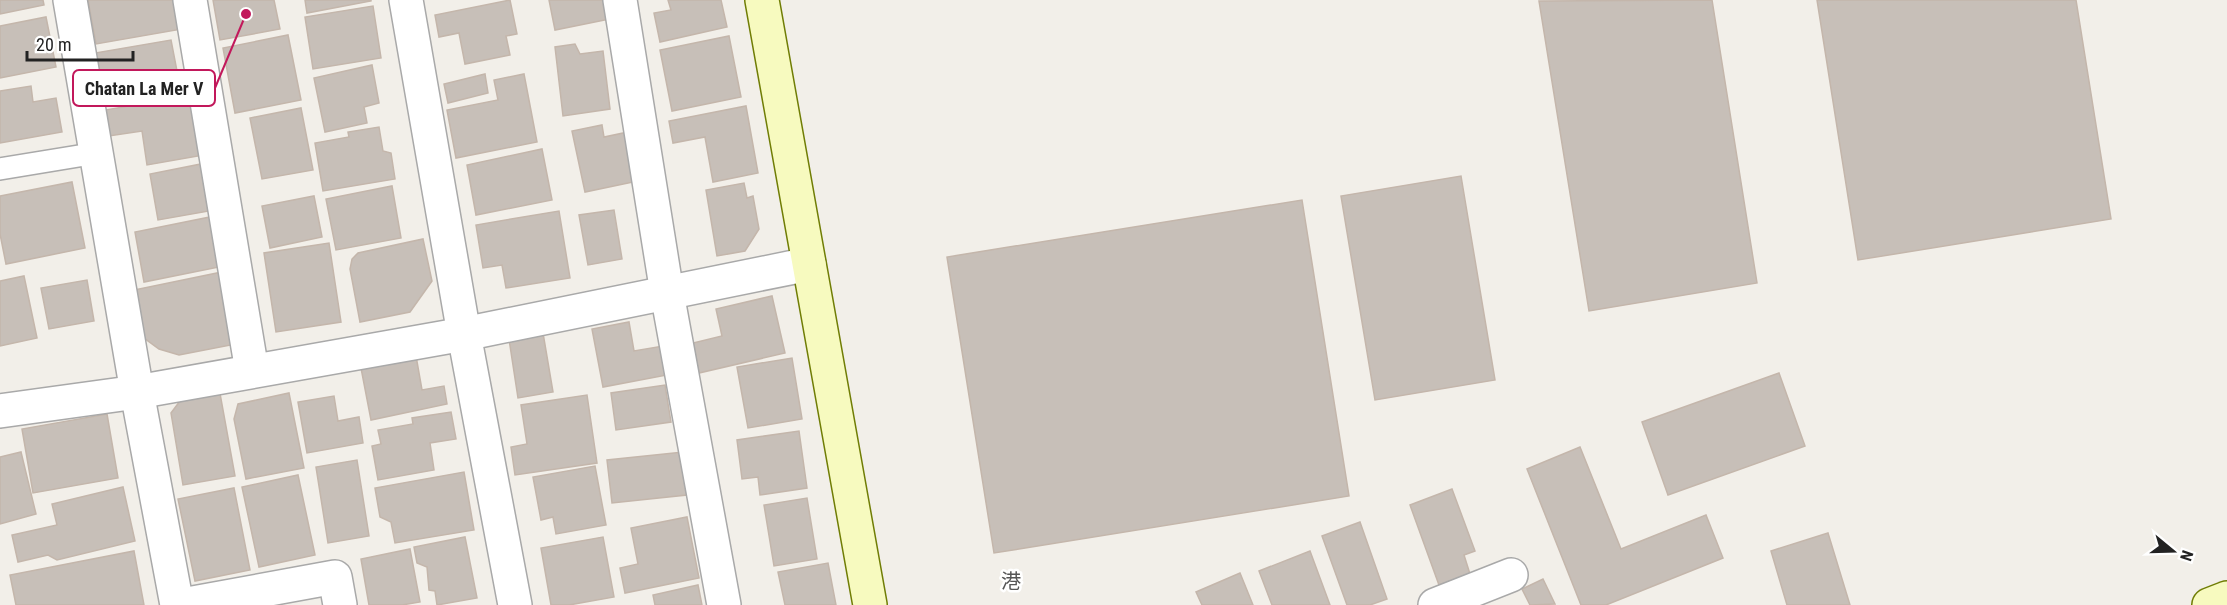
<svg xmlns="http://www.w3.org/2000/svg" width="2227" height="605" viewBox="0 0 2227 605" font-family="'Roboto Condensed','Noto Sans JP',sans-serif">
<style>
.building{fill:#c7bfb8;stroke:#c4b6ab;stroke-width:1.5}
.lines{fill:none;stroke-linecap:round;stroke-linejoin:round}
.lane-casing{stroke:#a9a9a9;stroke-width:24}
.street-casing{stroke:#a9a9a9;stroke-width:36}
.secondary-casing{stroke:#707d05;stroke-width:36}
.lane{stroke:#fff;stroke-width:21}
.street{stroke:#fff;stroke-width:33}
.secondary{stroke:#f7fabf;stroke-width:33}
.labels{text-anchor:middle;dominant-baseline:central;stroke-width:5;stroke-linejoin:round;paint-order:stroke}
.quarter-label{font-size:20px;fill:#555;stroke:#fff}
.leader{fill:none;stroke:#c2185b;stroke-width:2}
.callout-dot{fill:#c2185b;stroke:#fff;stroke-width:2}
.callout{fill:#fff;stroke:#c2185b;stroke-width:2}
.callout-label{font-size:18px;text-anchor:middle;font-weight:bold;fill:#222}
</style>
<rect width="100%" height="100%" fill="#f2efe9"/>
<g class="building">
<path d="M 0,0 L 43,0 L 44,5 L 0,14 Z"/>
<path d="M 88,0 L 177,0 L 182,29 L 96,44 Z"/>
<path d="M 213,0 L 274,0 L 280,29 L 220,40 Z"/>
<path d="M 305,0 L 371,0 L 371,1 L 307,13 Z"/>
<path d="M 510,0 L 517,34 L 506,36 L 510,55 L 465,64 L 459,33 L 439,37 L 435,15 Z"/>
<path d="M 549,0 L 607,0 L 610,19 L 555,30 Z"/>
<path d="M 668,0 L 721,0 L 727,27 L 660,42 L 654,13 L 671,10 Z"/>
<path d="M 1712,0 L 1757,283 L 1589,311 L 1539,1 Z"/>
<path d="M 1817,0 L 2076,0 L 2111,219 L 1858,260 Z"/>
<path d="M 373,6 L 381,58 L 313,69 L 305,17 Z"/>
<path d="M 46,17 L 56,67 L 0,78 L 0,26 Z"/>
<path d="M 288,35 L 301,100 L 235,113 L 223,48 Z"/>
<path d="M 729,36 L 741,97 L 672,111 L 660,50 Z"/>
<path d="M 171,40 L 181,92 L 104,105 L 95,53 Z"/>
<path d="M 575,44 L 580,54 L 603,51 L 610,109 L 563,116 L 555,47 Z"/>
<path d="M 372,65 L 379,103 L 364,107 L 367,123 L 325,132 L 314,78 Z"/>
<path d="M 485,74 L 488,93 L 448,103 L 444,84 Z"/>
<path d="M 524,74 L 537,142 L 456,158 L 447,110 L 498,100 L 494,80 Z"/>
<path d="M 31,86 L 33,102 L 56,98 L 62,132 L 0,143 L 0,91 Z"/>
<path d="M 194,95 L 204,155 L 147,165 L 142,131 L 109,136 L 105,110 Z"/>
<path d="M 746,106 L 758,173 L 713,182 L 705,137 L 673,143 L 669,121 Z"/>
<path d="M 301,108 L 313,170 L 262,179 L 250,118 Z"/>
<path d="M 602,125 L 604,137 L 628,132 L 638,181 L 585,192 L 572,131 Z"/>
<path d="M 379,127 L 383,151 L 391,153 L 395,179 L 323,191 L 315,143 L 349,137 L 348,132 Z"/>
<path d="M 542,149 L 552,200 L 476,215 L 467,165 Z"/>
<path d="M 201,164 L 209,211 L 158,220 L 150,174 Z"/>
<path d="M 1461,176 L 1495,380 L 1375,400 L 1341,196 Z"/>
<path d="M 72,182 L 85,248 L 6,264 L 0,234 L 0,196 Z"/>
<path d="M 744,183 L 747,198 L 753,196 L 759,229 L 745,251 L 717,256 L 706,190 Z"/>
<path d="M 392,186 L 401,238 L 336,250 L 326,199 Z"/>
<path d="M 314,196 L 322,237 L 270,248 L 262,206 Z"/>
<path d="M 1302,200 L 1349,496 L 994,553 L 947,257 Z"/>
<path d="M 614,210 L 622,259 L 588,265 L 579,215 Z"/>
<path d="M 559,211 L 570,278 L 506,288 L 502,265 L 483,268 L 476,225 Z"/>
<path d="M 215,216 L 224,266 L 144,282 L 135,232 Z"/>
<path d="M 423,239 L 432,281 L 410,312 L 360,322 L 350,269 L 352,259 L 358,253 Z"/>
<path d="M 329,243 L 341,322 L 276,332 L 264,253 Z"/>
<path d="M 222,272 L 236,344 L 179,355 L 159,349 L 144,338 L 134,290 Z"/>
<path d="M 24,276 L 37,338 L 0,346 L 0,281 Z"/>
<path d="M 87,280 L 94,321 L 49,329 L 41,288 Z"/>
<path d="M 772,296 L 785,353 L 699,373 L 693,343 L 722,336 L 716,309 Z"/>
<path d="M 629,322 L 634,351 L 663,346 L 667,375 L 603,387 L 592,329 Z"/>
<path d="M 543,333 L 553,392 L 518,398 L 509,339 Z"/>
<path d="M 416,356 L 422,390 L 444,386 L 447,404 L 371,420 L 361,368 Z"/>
<path d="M 792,358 L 802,419 L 748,428 L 737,367 Z"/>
<path d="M 1779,373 L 1805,446 L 1668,495 L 1642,422 Z"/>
<path d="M 665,385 L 671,422 L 616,430 L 611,393 Z"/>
<path d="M 219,388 L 235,476 L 183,485 L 171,413 L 186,393 Z"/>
<path d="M 289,393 L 304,468 L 246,479 L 234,419 L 238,404 Z"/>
<path d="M 587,395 L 597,463 L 515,475 L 511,447 L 527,444 L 521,405 Z"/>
<path d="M 334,396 L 338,421 L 359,417 L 363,443 L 307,453 L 298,402 Z"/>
<path d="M 451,412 L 456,439 L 430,443 L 434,470 L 378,480 L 372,446 L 381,444 L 378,430 L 413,424 L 412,418 Z"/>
<path d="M 107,414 L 118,478 L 33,493 L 22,429 Z"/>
<path d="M 799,431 L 807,488 L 760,495 L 758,477 L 742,479 L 737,440 Z"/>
<path d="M 1580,447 L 1621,549 L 1706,515 L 1723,558 L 1606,605 L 1581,605 L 1527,469 Z"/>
<path d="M 21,452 L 36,514 L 0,524 L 0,457 Z"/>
<path d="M 683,452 L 687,495 L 612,503 L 607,460 Z"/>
<path d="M 357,460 L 369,536 L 328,543 L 316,467 Z"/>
<path d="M 595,466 L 606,525 L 556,534 L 553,517 L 541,520 L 533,477 Z"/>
<path d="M 464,472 L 474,530 L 395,543 L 391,522 L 380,517 L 375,488 Z"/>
<path d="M 298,475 L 315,555 L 259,567 L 242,487 Z"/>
<path d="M 123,487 L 135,541 L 57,560 L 48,555 L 18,562 L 12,535 L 57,525 L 52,504 Z"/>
<path d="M 234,488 L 250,570 L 195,581 L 178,499 Z"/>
<path d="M 1452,489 L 1475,551 L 1464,555 L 1470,574 L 1439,585 L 1410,505 Z"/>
<path d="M 807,498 L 817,559 L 774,566 L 764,505 Z"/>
<path d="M 687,517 L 699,578 L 625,593 L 620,568 L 638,564 L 631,528 Z"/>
<path d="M 1360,522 L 1387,599 L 1370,605 L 1347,605 L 1322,536 Z"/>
<path d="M 1828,533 L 1850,605 L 1787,605 L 1771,551 Z"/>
<path d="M 465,537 L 477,598 L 437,605 L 435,591 L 429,590 L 427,567 L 417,563 L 414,547 Z"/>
<path d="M 603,537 L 614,597 L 569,605 L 551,605 L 541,548 Z"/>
<path d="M 410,549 L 420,602 L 402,605 L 369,605 L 361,559 Z"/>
<path d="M 134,551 L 144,605 L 16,605 L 10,575 Z"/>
<path d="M 1310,551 L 1330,605 L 1272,605 L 1259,571 Z"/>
<path d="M 828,563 L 836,605 L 785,605 L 778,572 Z"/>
<path d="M 1240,573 L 1253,605 L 1202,605 L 1196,592 Z"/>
<path d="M 1543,579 L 1555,604 L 1530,605 L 1522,589 Z"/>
<path d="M 698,585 L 702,605 L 655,605 L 653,595 Z"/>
</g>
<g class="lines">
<defs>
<path id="lane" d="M 0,169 L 97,153"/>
<g id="street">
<path d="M 70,0 L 137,392 L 177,605"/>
<path d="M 190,0 L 252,371"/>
<path d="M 406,0 L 464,334 L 515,605"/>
<path d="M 620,0 L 667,293 L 724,605"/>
<path d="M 0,411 L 137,392 L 464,334 L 809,264"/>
<path d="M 182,605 L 335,577 L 340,605"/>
<path d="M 1435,605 L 1511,575"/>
</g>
<g id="secondary">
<path d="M 762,0 L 870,605"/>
<path d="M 2209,605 L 2227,598"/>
</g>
</defs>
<use href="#lane" class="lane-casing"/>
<use href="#street" class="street-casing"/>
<use href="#secondary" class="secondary-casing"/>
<use href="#lane" class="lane"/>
<use href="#street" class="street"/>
<use href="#secondary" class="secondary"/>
</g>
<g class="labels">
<g class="quarter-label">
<text x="1011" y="581">港</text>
</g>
</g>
<path class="leader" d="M246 14L215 88"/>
<circle class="callout-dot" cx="246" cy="14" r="6"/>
<rect class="callout" x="73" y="70" width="142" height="36" rx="6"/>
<g class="callout-label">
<text x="144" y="95">Chatan La Mer V</text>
</g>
<g transform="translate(2173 551) rotate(109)" stroke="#ffffff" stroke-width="4.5" paint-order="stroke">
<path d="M0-4.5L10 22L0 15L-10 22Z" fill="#222222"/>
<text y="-9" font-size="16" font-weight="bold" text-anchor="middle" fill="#222222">N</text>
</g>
<path d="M27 51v9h106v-9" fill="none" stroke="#222222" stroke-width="3"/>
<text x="36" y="51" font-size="18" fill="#222222" stroke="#ffffff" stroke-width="4.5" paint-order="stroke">20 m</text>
</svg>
